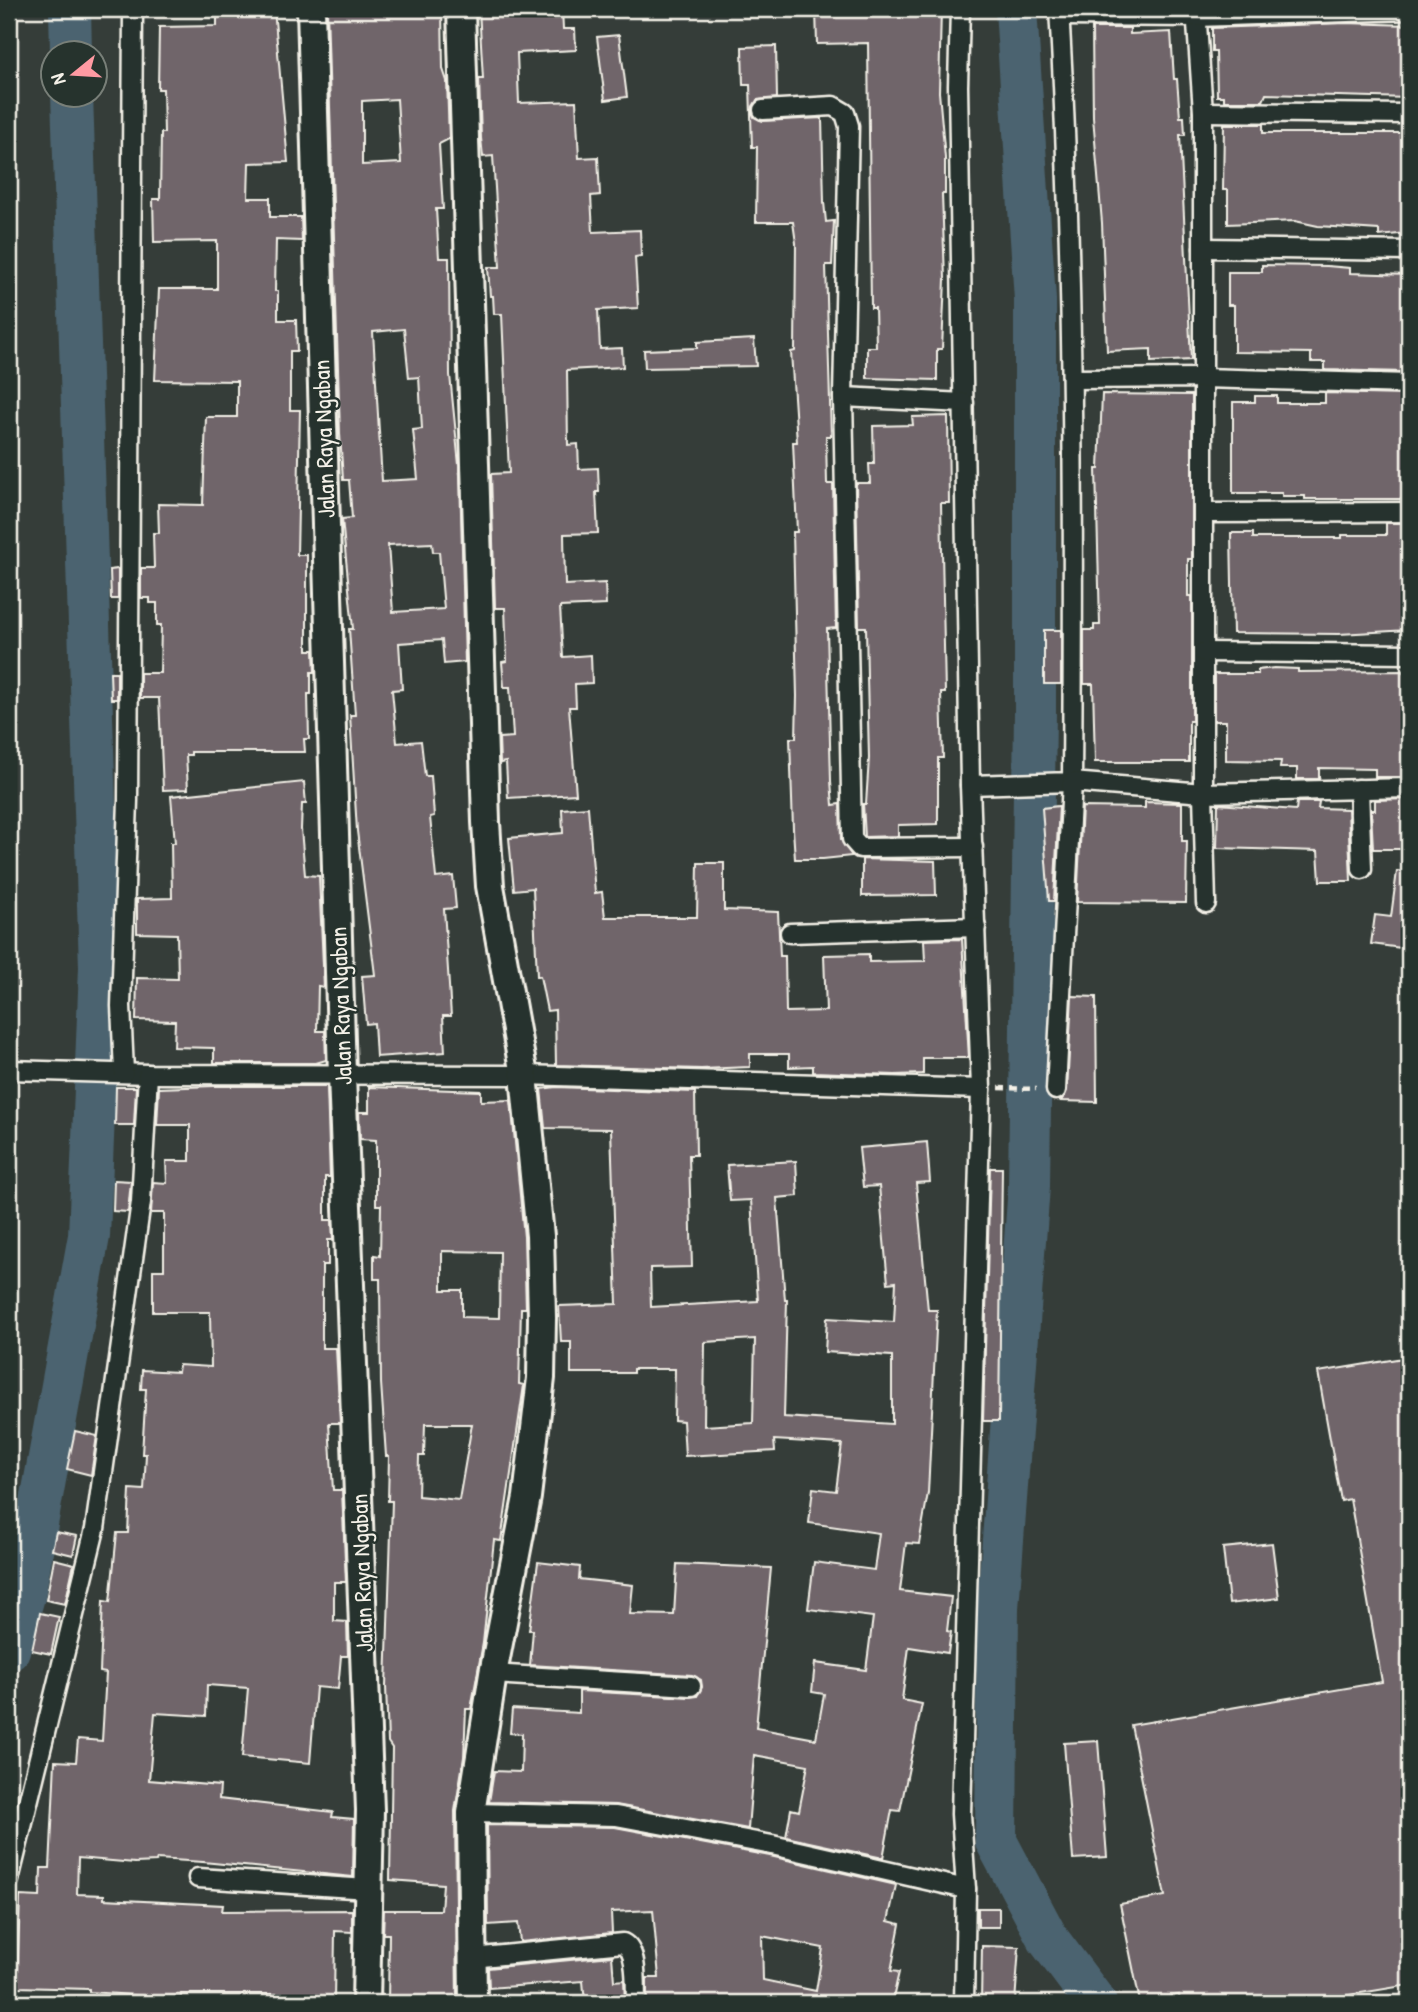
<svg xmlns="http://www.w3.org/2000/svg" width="1418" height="2012" viewBox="0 0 1418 2012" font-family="'Patrick Hand',sans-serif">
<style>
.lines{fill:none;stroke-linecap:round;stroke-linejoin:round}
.river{stroke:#4b636f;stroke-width:42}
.building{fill:#70656b;stroke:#f4f1e8;stroke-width:2;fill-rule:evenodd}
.street-casing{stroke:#f4f1e8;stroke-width:23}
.secondary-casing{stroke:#f4f1e8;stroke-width:32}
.path{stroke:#f4f1e8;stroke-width:4.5;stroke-dasharray:7 5;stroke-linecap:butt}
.street{stroke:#26332d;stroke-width:18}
.secondary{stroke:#26332d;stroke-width:26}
.labels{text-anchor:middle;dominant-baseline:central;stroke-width:5;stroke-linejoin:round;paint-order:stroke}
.street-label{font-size:24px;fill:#f4f1e8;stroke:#26332d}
</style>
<rect width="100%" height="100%" fill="#353d39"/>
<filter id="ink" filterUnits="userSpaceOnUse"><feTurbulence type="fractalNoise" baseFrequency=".0143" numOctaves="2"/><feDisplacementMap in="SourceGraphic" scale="14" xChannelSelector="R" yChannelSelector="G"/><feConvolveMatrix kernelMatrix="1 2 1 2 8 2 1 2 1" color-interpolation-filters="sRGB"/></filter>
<g filter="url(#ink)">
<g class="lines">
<g class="river">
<path d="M 70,9 L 71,52"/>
<path d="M 1016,9 L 1035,300 L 1035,712 L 1029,1186 L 998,1608 L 996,1841 L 1048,1939 L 1096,2003"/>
<path d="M 9,1650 L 24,1596 L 89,1236 L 100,967 L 72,94"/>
</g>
</g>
<g class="building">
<path d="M 217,9 L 274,9 L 288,162 L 249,163 L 248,198 L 270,198 L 270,217 L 301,217 L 302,241 L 276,240 L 275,291 L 278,291 L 278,320 L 296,320 L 297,351 L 290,351 L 290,410 L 300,410 L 297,555 L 307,555 L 307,650 L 314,650 L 315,672 L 311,672 L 311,694 L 308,694 L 309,739 L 304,739 L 305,752 L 191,752 L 191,755 L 186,755 L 188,789 L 163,790 L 159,698 L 140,698 L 140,673 L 160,673 L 161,625 L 157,625 L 157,603 L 150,603 L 150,598 L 141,598 L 141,568 L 154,568 L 153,533 L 159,533 L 158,504 L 203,505 L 206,417 L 237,417 L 237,381 L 155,380 L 159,289 L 217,289 L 217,241 L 154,242 L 153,199 L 160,199 L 161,133 L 164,133 L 163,89 L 158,89 L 159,27 L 217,26 Z"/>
<path d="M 327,9 L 442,9 L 443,69 L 447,81 L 449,139 L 439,144 L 443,209 L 436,209 L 439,258 L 449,258 L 450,375 L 460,475 L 465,662 L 444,664 L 442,640 L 399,643 L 402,689 L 392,690 L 397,743 L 421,741 L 425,776 L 431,776 L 434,816 L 430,817 L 436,878 L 453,876 L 456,908 L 444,909 L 451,1016 L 443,1016 L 445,1052 L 376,1057 L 374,1023 L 366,1024 L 362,976 L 375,975 L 357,831 L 350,715 L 355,715 L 349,629 L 353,629 L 342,519 L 352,518 L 349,480 L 343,480 L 340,434 ZM 397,99 L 401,163 L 362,165 L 362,101 ZM 404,329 L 409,378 L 419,377 L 422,429 L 413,430 L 418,479 L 382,481 L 373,332 ZM 432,543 L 433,552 L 439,552 L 444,609 L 393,612 L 388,545 Z"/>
<path d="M 479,9 L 562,9 L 563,29 L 575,29 L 576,50 L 517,53 L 519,103 L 576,101 L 579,158 L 598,157 L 600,195 L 591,196 L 593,232 L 640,230 L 641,256 L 635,257 L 638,308 L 598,310 L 600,349 L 622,348 L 623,367 L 567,370 L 568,445 L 578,444 L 579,469 L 598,468 L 599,492 L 596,492 L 598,533 L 564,534 L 565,585 L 605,583 L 606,605 L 560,607 L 563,657 L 591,655 L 592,683 L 575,684 L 576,707 L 569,707 L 576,794 L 508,798 L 506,762 L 500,763 L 499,738 L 513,737 L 510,687 L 504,687 L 502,662 L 507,661 L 505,608 L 495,608 L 491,474 L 509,473 L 502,314 L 494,314 L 493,296 L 490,296 L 488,267 L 500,267 L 493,156 L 483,157 L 481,138 L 479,79 L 483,79 Z"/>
<path d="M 816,9 L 941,9 L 939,92 L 945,158 L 945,194 L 942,194 L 945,279 L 942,349 L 937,349 L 937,380 L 867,378 L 867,347 L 876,347 L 875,308 L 871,308 L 868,43 L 817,44 Z"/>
<path d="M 1346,23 L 1409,25 L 1409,98 L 1266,94 L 1263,101 L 1224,101 L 1224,96 L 1217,96 L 1216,51 L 1212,51 L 1212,28 Z"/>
<path d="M 1092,28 L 1130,28 L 1130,34 L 1171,32 L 1174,79 L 1177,79 L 1180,117 L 1184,117 L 1185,135 L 1180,135 L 1191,360 L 1151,362 L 1151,349 L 1107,351 L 1102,223 L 1093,117 Z"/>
<path d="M 619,35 L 627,97 L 605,100 L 597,37 Z"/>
<path d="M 776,46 L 777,98 L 757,100 L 752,111 L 754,117 L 763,121 L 822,118 L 824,202 L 826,222 L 834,221 L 832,265 L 826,265 L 831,436 L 826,436 L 827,484 L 833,484 L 836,628 L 827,629 L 831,781 L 833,805 L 840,804 L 841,840 L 852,856 L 823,859 L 795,859 L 793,829 L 790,738 L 796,738 L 797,696 L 793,532 L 797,532 L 793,442 L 797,442 L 791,352 L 795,351 L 796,243 L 793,222 L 756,222 L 757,147 L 752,147 L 750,85 L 743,85 L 742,47 Z"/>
<path d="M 1224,124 L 1263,124 L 1263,133 L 1409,133 L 1409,233 L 1379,236 L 1379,230 L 1318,226 L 1295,221 L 1228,224 L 1228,190 L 1223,190 Z"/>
<path d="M 1262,265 L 1327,266 L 1350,268 L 1350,273 L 1409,275 L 1409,361 L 1405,361 L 1405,372 L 1325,370 L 1325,362 L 1311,362 L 1311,353 L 1234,352 L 1234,305 L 1228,305 L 1228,272 L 1262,272 Z"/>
<path d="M 754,339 L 756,366 L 645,368 L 644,350 L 697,348 L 697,342 Z"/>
<path d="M 1325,393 L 1404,395 L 1404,407 L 1409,407 L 1409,499 L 1305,499 L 1305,496 L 1282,496 L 1282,493 L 1233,493 L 1233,402 L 1255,402 L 1255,396 L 1277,396 L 1277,403 L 1325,403 Z"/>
<path d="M 1102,394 L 1192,395 L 1192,559 L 1188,559 L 1188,596 L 1192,596 L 1192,721 L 1189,721 L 1189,762 L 1095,762 L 1093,684 L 1084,684 L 1084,630 L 1094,630 L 1094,625 L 1100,625 L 1096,469 L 1099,469 Z"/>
<path d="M 948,416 L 949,503 L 941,503 L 945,693 L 941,693 L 943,758 L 938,758 L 938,824 L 898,825 L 898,836 L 865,837 L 863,804 L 866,804 L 869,758 L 867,677 L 866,627 L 859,627 L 856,483 L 870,483 L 869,464 L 874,464 L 873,426 L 913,425 L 912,417 Z"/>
<path d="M 1386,523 L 1405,523 L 1405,535 L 1409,535 L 1409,630 L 1339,634 L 1233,633 L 1231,533 L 1253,533 L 1253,538 L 1342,538 L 1342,535 L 1386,535 Z"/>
<path d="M 118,569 L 118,599 L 111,599 L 110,570 Z"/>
<rect x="1044" y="630" width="17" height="54"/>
<path d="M 1274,668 L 1298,669 L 1298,672 L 1403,671 L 1403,673 L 1409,674 L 1409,777 L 1375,777 L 1375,769 L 1319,768 L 1319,779 L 1297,779 L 1297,768 L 1280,768 L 1281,761 L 1226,760 L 1226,721 L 1214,721 L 1214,674 L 1258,674 L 1258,670 Z"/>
<path d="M 110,672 L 117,672 L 117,699 L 111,699 Z"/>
<path d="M 304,782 L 306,804 L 302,804 L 301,829 L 305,875 L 319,876 L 324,987 L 318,986 L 317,1031 L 325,1031 L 326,1060 L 316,1063 L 214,1063 L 214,1048 L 174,1047 L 175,1021 L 136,1020 L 137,978 L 178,979 L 177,934 L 137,933 L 137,899 L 172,898 L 171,843 L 175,843 L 171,796 Z"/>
<path d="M 1409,799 L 1409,849 L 1373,849 L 1371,810 L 1375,810 L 1375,800 Z"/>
<path d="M 1145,802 L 1182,803 L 1182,841 L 1187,841 L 1186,903 L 1077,902 L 1082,807 L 1145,808 Z"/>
<path d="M 1297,802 L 1319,802 L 1318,808 L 1348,809 L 1351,881 L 1320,881 L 1318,851 L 1217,848 L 1218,804 L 1296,810 Z"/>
<path d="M 1059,806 L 1054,901 L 1049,901 L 1042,808 Z"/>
<path d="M 588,807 L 595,893 L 602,892 L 605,917 L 697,917 L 698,863 L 724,863 L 724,910 L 778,912 L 780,956 L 785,956 L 786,1012 L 826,1011 L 824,955 L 869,954 L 869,962 L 925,961 L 924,940 L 962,939 L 969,1058 L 923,1058 L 923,1074 L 895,1075 L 813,1072 L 813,1066 L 789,1067 L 789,1054 L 750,1054 L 750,1067 L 701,1069 L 556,1065 L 555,1010 L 547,1011 L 540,976 L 537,976 L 533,888 L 514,890 L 509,838 L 563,833 L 562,809 Z"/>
<path d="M 862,859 L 935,861 L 936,895 L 862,896 Z"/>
<path d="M 1397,871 L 1409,872 L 1409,949 L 1371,944 L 1375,915 L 1391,917 Z"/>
<path d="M 1072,996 L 1096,997 L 1097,1102 L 1061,1101 L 1067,1091 Z"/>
<path d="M 214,1086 L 327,1086 L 330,1177 L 325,1177 L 325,1220 L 332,1220 L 333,1240 L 328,1240 L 328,1265 L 322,1265 L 322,1348 L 336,1348 L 340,1423 L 329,1423 L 333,1490 L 342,1490 L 346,1582 L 334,1582 L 334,1621 L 347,1622 L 348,1656 L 341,1656 L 338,1689 L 316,1687 L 310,1763 L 242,1757 L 248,1688 L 207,1685 L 206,1716 L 155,1713 L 149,1780 L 220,1786 L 219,1799 L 333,1812 L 332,1817 L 354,1819 L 353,1877 L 203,1862 L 157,1859 L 156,1862 L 135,1863 L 78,1858 L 77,1894 L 104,1895 L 104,1899 L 223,1905 L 222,1911 L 352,1910 L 352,1932 L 335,1931 L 334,2003 L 299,2003 L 298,1994 L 181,1994 L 181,1997 L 162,1997 L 89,1992 L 89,1989 L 17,1987 L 20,1896 L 40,1897 L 41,1868 L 50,1868 L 55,1761 L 76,1762 L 78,1739 L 102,1741 L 106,1673 L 100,1672 L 103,1601 L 110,1602 L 117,1533 L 128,1533 L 130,1489 L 144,1490 L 146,1454 L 142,1454 L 146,1389 L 141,1389 L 142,1370 L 178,1372 L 179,1365 L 211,1367 L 210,1312 L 153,1312 L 153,1270 L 164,1270 L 164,1213 L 151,1213 L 153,1182 L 167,1183 L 166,1161 L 190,1161 L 190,1125 L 157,1125 L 159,1088 Z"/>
<path d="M 116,1087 L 136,1087 L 134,1125 L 115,1125 Z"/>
<path d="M 369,1087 L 481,1091 L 481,1101 L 511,1100 L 524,1237 L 526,1308 L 521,1308 L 519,1384 L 524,1385 L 523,1392 L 501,1541 L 494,1540 L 483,1643 L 471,1709 L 466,1709 L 464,1757 L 455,1811 L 457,2003 L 388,2003 L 389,1934 L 383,1934 L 384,1910 L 441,1910 L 443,1884 L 390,1880 L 392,1748 L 388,1742 L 386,1686 L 392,1501 L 388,1501 L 389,1456 L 386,1456 L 381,1383 L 380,1279 L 374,1279 L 374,1255 L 380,1256 L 381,1205 L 376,1205 L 376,1140 L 360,1139 L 359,1112 L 369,1112 ZM 442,1251 L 500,1252 L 499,1318 L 462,1317 L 462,1290 L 442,1290 ZM 425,1424 L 472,1424 L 459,1500 L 418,1496 L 419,1456 L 424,1456 Z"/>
<path d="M 556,1087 L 695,1092 L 696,1155 L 689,1155 L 692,1267 L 650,1268 L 651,1307 L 758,1301 L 751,1200 L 730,1201 L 727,1165 L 796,1161 L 798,1196 L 777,1198 L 785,1300 L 787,1300 L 784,1417 L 892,1424 L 892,1356 L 825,1352 L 827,1318 L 894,1322 L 896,1282 L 888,1283 L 879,1186 L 863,1187 L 859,1148 L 927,1142 L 930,1182 L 916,1183 L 928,1310 L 937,1310 L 928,1493 L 919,1544 L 906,1543 L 900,1591 L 951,1597 L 947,1631 L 951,1632 L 948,1653 L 909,1647 L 902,1700 L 922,1704 L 900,1811 L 892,1810 L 883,1858 L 786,1837 L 791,1809 L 799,1811 L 808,1765 L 754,1755 L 748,1829 L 616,1805 L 489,1802 L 494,1771 L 521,1772 L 522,1734 L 510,1733 L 512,1709 L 579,1713 L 579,1691 L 690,1697 L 697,1696 L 702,1687 L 701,1680 L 692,1675 L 530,1665 L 533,1630 L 529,1630 L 538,1562 L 580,1567 L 579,1579 L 633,1585 L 630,1614 L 674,1615 L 677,1564 L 771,1568 L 756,1728 L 816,1739 L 824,1694 L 812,1692 L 815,1663 L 866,1670 L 873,1617 L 808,1609 L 814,1562 L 874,1570 L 879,1533 L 809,1523 L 813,1488 L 836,1491 L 842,1444 L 774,1440 L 775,1451 L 685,1456 L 683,1421 L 674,1420 L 675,1369 L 633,1369 L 633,1373 L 571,1373 L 571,1342 L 561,1342 L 559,1306 L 617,1304 L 611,1129 L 545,1128 L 541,1089 ZM 755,1339 L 753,1423 L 704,1426 L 705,1342 Z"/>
<path d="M 990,1168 L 1002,1168 L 999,1421 L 983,1421 Z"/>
<path d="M 114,1180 L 131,1181 L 128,1212 L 113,1211 Z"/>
<path d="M 1409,1357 L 1409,1985 L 1301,2003 L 1180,2003 L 1179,1995 L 1140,2002 L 1120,1904 L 1165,1896 L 1131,1725 L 1382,1682 L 1350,1499 L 1341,1501 L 1318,1372 Z"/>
<path d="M 75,1431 L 97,1436 L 91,1475 L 67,1469 Z"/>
<path d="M 56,1532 L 77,1536 L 73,1555 L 52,1550 Z"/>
<path d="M 1272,1543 L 1279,1598 L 1229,1604 L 1223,1548 Z"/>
<path d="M 54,1559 L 74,1564 L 65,1604 L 46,1600 Z"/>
<path d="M 40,1613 L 59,1617 L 51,1654 L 32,1650 Z"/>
<path d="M 1098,1741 L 1107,1857 L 1073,1859 L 1064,1743 Z"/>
<path d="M 487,1825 L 615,1827 L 770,1856 L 896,1885 L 888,1921 L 900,1924 L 891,1971 L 899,1972 L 892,2003 L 647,2003 L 647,1978 L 659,1978 L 653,1910 L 611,1912 L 612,1933 L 520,1942 L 518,1923 L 488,1925 ZM 762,1936 L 823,1948 L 816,1991 L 763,1980 Z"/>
<rect x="978" y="1908" width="21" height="19"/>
<path d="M 982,1946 L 1019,1947 L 1015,2003 L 981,2003 Z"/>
<path d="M 612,1956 L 614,1981 L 624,1980 L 625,2003 L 585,2003 L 583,1981 L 489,1988 L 488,1968 Z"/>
</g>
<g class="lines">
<defs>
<g id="street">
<path d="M 960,9 L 958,86 L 970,785 L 981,1089 L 961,1814 L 966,1889 L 964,2003"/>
<path d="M 1196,9 L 1203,112 L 1203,793 L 1206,903"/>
<path d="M 1060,16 L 1197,17 L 1409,10"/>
<path d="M 763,110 L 833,106 L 845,113 L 849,126 L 843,397 L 852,839 L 860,848 L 973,847"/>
<path d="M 1203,112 L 1409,114"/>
<path d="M 1203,248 L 1409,251"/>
<path d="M 1073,379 L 1203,378 L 1409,384"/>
<path d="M 843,397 L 964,403"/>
<path d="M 1203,513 L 1409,512"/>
<path d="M 1203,652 L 1409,654"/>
<path d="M 970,785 L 1072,782 C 1074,524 1074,266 1059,9"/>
<path d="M 1359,789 L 1362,869"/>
<path d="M 790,933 L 976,927"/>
<path d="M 9,1070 L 148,1074 L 524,1075 L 981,1089"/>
<path d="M 124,1072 L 121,1006 L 128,800 L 133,9"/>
<path d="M 1056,1090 L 1072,782 L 1203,793 L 1409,788"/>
<path d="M 493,1674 L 691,1686"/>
<path d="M 471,1813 L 616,1816 L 772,1845 L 966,1889"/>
<path d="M 198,1878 L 368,1889"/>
<path d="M 9,1880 L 95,1529 L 141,1202 L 148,1074"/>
<path d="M 472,1958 L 623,1943 C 639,1951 635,1987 636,2003"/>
</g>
<g id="secondary">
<path d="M 311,9 L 342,1075 L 370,1810 L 366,2003"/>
<path d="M 461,9 L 486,822 L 490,886 L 524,1075 L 540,1236 L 542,1318 L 541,1378 L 527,1497 L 493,1674 L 471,1813 L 473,2003"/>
</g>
</defs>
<use href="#street" class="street-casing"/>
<use href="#secondary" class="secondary-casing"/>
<path class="path" d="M 999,1088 L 1036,1089"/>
<use href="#street" class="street"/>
<use href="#secondary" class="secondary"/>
</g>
</g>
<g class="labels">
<g class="street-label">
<text transform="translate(323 439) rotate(-92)">Jalan Raya Ngaban</text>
<text transform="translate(340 1006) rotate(-92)">Jalan Raya Ngaban</text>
<text transform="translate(361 1573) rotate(-92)">Jalan Raya Ngaban</text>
</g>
</g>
<rect width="1418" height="2012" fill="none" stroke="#26332d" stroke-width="35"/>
<rect x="18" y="18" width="1383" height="1977" fill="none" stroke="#f4f1e8" stroke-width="2.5" filter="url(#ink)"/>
<g transform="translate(74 74) rotate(252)"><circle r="33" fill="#26332d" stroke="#787f78" stroke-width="2"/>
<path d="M0-5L12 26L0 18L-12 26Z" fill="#ff9aa2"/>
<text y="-10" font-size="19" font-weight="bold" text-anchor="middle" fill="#f4f1e8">N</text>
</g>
</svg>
